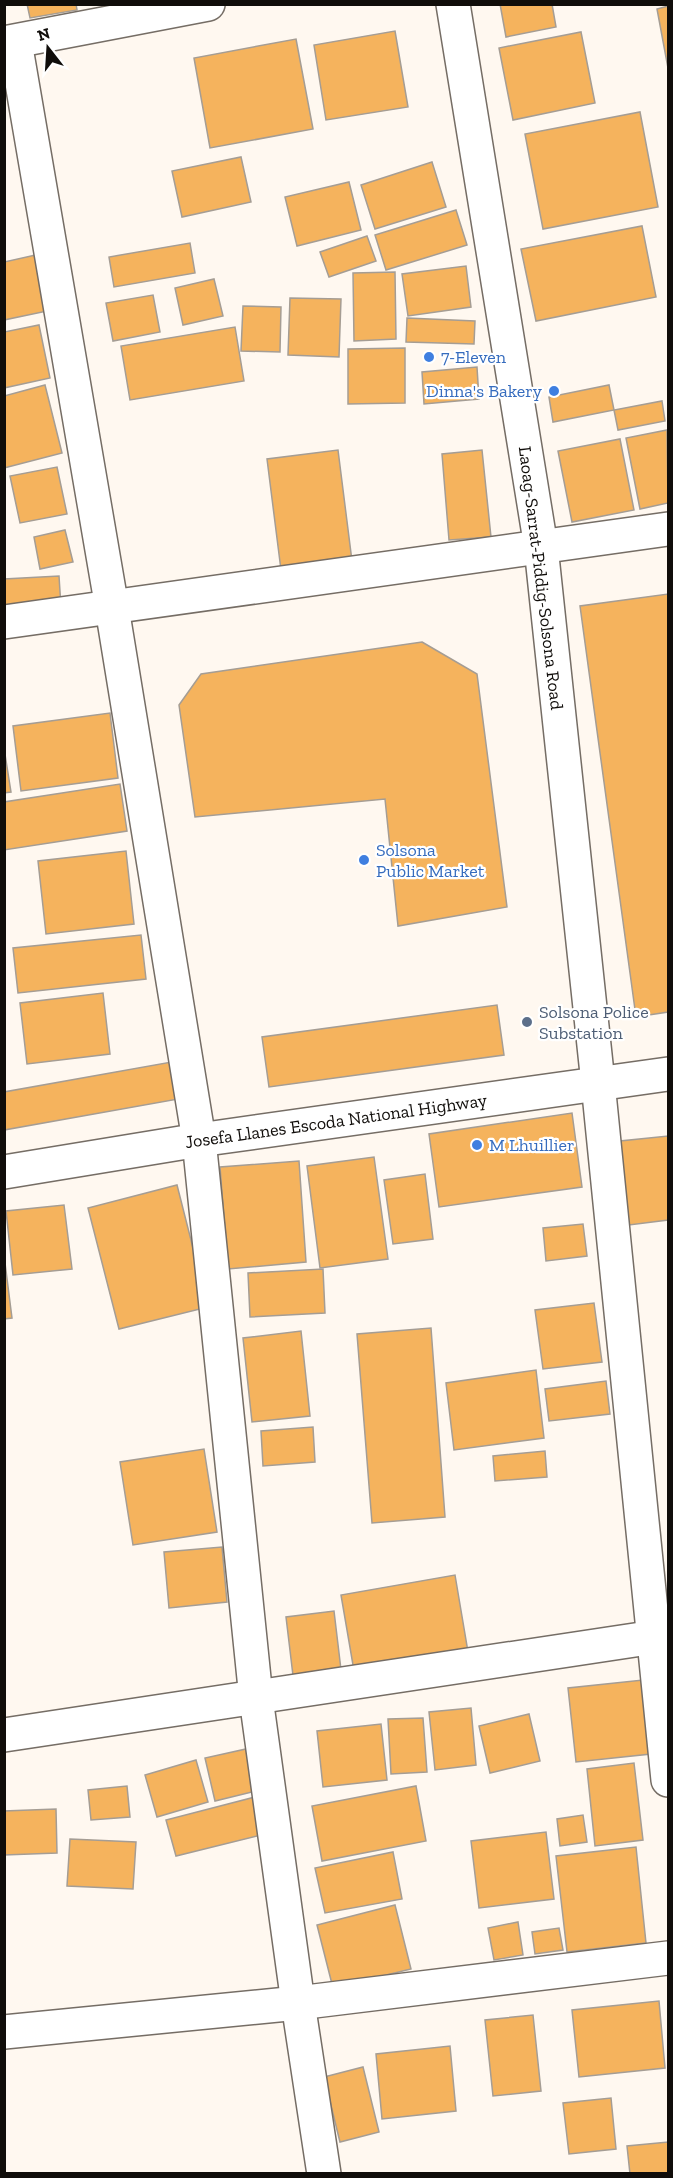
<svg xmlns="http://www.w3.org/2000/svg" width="673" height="2178" viewBox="0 0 673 2178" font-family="'Zilla Slab',serif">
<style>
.building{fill:#f5b35d;stroke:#a59d94;stroke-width:1.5}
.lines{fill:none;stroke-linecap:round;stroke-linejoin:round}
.street-casing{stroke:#756d65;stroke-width:36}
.secondary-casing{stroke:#756d65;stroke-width:36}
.street{stroke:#fff;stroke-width:33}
.secondary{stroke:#fff;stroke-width:33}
.shop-dot{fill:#3f7fe0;stroke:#fff;stroke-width:2}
.service-dot{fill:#5c6f8a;stroke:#fff;stroke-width:2}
.labels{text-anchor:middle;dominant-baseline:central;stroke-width:4.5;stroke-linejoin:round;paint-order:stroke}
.shop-label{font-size:18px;fill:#366cbe;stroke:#fff;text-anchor:start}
.street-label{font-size:18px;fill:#100d0a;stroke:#fff}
.service-label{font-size:18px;fill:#4e5e75;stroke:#fff;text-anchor:start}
</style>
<rect width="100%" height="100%" fill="#fff8f0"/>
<g class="building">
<path d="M 27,4 L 76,4 L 77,10 L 30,18 Z"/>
<path d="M 500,4 L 552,4 L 556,27 L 506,37 Z"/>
<path d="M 668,6 L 668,68 L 657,9 Z"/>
<path d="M 395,31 L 408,107 L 326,120 L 314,45 Z"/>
<path d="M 581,32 L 595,103 L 513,120 L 499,48 Z"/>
<path d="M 296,39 L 313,129 L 210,148 L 194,58 Z"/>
<path d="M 640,112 L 658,207 L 543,229 L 525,134 Z"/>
<path d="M 241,157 L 251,202 L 182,217 L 172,171 Z"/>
<path d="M 432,162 L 446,207 L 375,229 L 361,185 Z"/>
<path d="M 349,182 L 361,230 L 297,246 L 285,197 Z"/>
<path d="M 456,210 L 467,245 L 386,270 L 375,235 Z"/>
<path d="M 642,226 L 656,297 L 536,321 L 521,249 Z"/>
<path d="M 367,236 L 376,261 L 329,277 L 320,252 Z"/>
<path d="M 190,243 L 195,273 L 114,287 L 109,257 Z"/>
<path d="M 40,254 L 52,310 L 4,320 L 4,262 Z"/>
<path d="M 466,266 L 471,307 L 408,316 L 402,274 Z"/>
<path d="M 395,272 L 396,339 L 354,341 L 353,273 Z"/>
<path d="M 214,279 L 223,316 L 183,325 L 175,288 Z"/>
<path d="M 153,295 L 160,332 L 113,341 L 106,303 Z"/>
<path d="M 290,298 L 341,299 L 339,357 L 288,355 Z"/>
<path d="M 243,306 L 281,307 L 280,352 L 241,351 Z"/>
<path d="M 407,318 L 475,321 L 474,344 L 406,342 Z"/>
<path d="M 39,325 L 50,378 L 4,388 L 4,332 Z"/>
<path d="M 235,327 L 244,381 L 130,400 L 121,346 Z"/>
<path d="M 405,348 L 405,403 L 348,404 L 348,349 Z"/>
<path d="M 477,367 L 479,399 L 424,404 L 422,372 Z"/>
<path d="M 45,385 L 62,453 L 4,468 L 4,396 Z"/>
<path d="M 609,385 L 614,410 L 553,422 L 549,397 Z"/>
<path d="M 662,401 L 665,421 L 618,430 L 614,410 Z"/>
<path d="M 667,430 L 668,503 L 640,509 L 626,438 Z"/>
<path d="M 620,439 L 634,510 L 572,522 L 558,451 Z"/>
<path d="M 338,450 L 352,561 L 281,570 L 267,459 Z"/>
<path d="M 482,450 L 491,537 L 449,540 L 442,454 Z"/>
<path d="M 57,467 L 67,514 L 20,523 L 10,476 Z"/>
<path d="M 65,530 L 73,562 L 40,569 L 34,537 Z"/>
<path d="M 59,576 L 61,607 L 4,610 L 4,579 Z"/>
<path d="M 668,594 L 668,1012 L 636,1017 L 580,606 Z"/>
<path d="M 422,642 L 477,674 L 507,907 L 398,926 L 385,799 L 195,817 L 179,705 L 201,674 Z"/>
<path d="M 110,713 L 118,778 L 21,791 L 13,726 Z"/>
<path d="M 4,748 L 11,792 L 4,793 Z"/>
<path d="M 120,784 L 127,831 L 4,850 L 4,802 Z"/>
<path d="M 126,851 L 134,924 L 46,934 L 38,861 Z"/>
<path d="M 141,935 L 146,979 L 18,993 L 13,948 Z"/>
<path d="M 103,993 L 110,1054 L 27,1064 L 20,1003 Z"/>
<path d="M 497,1005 L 504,1055 L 269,1087 L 262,1037 Z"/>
<path d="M 177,1061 L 184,1098 L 4,1130 L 4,1092 Z"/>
<path d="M 572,1113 L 582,1187 L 439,1207 L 429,1134 Z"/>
<path d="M 668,1136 L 668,1220 L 629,1225 L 620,1141 Z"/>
<path d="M 374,1157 L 388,1259 L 320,1268 L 307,1166 Z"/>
<path d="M 299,1161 L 306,1262 L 228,1269 L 220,1167 Z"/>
<path d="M 425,1174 L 433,1239 L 393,1244 L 384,1180 Z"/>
<path d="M 177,1185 L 208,1307 L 119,1329 L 88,1208 Z"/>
<path d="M 64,1205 L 72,1269 L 13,1275 L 6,1211 Z"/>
<path d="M 583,1224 L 587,1256 L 546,1261 L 543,1228 Z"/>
<path d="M 4,1255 L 12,1318 L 4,1319 Z"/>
<path d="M 323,1269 L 325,1313 L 250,1317 L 248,1273 Z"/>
<path d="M 594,1303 L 602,1362 L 543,1369 L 535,1310 Z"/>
<path d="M 431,1328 L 445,1517 L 372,1523 L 357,1334 Z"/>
<path d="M 301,1331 L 310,1416 L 252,1422 L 243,1338 Z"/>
<path d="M 536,1370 L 544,1438 L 454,1450 L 446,1383 Z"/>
<path d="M 606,1381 L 610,1414 L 549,1421 L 545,1389 Z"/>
<path d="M 313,1427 L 315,1462 L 263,1466 L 261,1431 Z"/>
<path d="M 204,1449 L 217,1532 L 133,1545 L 120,1462 Z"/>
<path d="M 545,1451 L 547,1477 L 495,1481 L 493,1456 Z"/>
<path d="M 222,1547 L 227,1602 L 169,1608 L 164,1552 Z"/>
<path d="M 455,1575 L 468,1652 L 354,1671 L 341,1595 Z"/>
<path d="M 334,1611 L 342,1678 L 294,1684 L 286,1617 Z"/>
<path d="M 643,1680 L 651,1754 L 576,1762 L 568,1688 Z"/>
<path d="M 471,1708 L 476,1765 L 435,1770 L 429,1712 Z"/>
<path d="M 529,1714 L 540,1761 L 490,1773 L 479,1726 Z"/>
<path d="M 423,1718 L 427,1772 L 391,1774 L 388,1719 Z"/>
<path d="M 381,1724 L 387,1780 L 323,1787 L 317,1731 Z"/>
<path d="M 246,1749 L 256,1791 L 215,1801 L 205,1758 Z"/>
<path d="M 196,1760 L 208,1802 L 157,1817 L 145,1775 Z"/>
<path d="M 634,1763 L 643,1840 L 595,1846 L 587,1769 Z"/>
<path d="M 127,1786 L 130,1817 L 91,1820 L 88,1790 Z"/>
<path d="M 416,1786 L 426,1841 L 322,1861 L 312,1806 Z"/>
<path d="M 255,1797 L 265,1834 L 176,1856 L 166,1820 Z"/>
<path d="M 56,1809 L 57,1853 L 4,1855 L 4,1811 Z"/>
<path d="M 583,1815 L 587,1842 L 560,1846 L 557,1819 Z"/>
<path d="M 546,1832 L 554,1899 L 479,1908 L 471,1841 Z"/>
<path d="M 70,1839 L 136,1842 L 133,1889 L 67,1886 Z"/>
<path d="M 636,1847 L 646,1943 L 567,1952 L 556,1856 Z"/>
<path d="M 393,1852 L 402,1899 L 325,1913 L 315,1868 Z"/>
<path d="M 395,1905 L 411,1969 L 333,1988 L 317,1925 Z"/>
<path d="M 518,1922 L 523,1955 L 494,1960 L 488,1928 Z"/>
<path d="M 559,1928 L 563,1950 L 535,1954 L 532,1932 Z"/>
<path d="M 659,2001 L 665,2068 L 579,2077 L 572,2010 Z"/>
<path d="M 533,2015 L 541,2091 L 493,2096 L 485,2020 Z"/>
<path d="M 450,2046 L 456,2111 L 382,2119 L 376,2054 Z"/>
<path d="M 363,2067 L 379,2132 L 340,2142 L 324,2077 Z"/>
<path d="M 611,2098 L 616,2149 L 569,2154 L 563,2103 Z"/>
<path d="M 668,2142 L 668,2174 L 630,2174 L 627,2146 Z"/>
</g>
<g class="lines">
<defs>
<g id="street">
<path d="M 15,42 L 112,608 L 199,1140 L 256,1698 L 298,2003 L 324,2174"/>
<path d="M 4,43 L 208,4"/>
<path d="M 4,622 L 668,529"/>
<path d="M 598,1083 L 668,1780"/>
<path d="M 4,1735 L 668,1635"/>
<path d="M 4,2032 L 298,2003 L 668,1958"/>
</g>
<g id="secondary">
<path d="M 453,4 L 541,547 L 598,1083"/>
<path d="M 4,1172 L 199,1140 L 668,1074"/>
</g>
</defs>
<use href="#street" class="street-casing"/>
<use href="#secondary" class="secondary-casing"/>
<use href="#street" class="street"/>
<use href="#secondary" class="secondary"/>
</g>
<g class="shop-dot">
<circle cx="429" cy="357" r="6"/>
<circle cx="554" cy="391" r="6"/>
<circle cx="364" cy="860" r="6"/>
<circle cx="477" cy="1145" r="6"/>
</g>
<circle class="service-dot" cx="527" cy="1022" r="6"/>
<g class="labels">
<g class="shop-label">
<text x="441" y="357">7-Eleven</text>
<text x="542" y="391" text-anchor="end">Dinna's Bakery</text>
<text x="376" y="850">Solsona<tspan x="376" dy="21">Public Market</tspan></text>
<text x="489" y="1145">M Lhuillier</text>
</g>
<g class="street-label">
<text transform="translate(541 578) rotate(83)">Laoag-Sarrat-Piddig-Solsona Road</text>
<text transform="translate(336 1121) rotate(-8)">Josefa Llanes Escoda National Highway</text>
</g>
<g class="service-label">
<text x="539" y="1012">Solsona Police<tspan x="539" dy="21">Substation</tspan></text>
</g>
</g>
<rect width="673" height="2178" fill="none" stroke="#100d0a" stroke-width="12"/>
<g transform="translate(48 48) rotate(343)" stroke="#ffffff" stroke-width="4.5" paint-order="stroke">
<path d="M0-4.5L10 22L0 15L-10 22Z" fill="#100d0a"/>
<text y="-9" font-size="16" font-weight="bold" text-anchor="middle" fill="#100d0a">N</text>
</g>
</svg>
